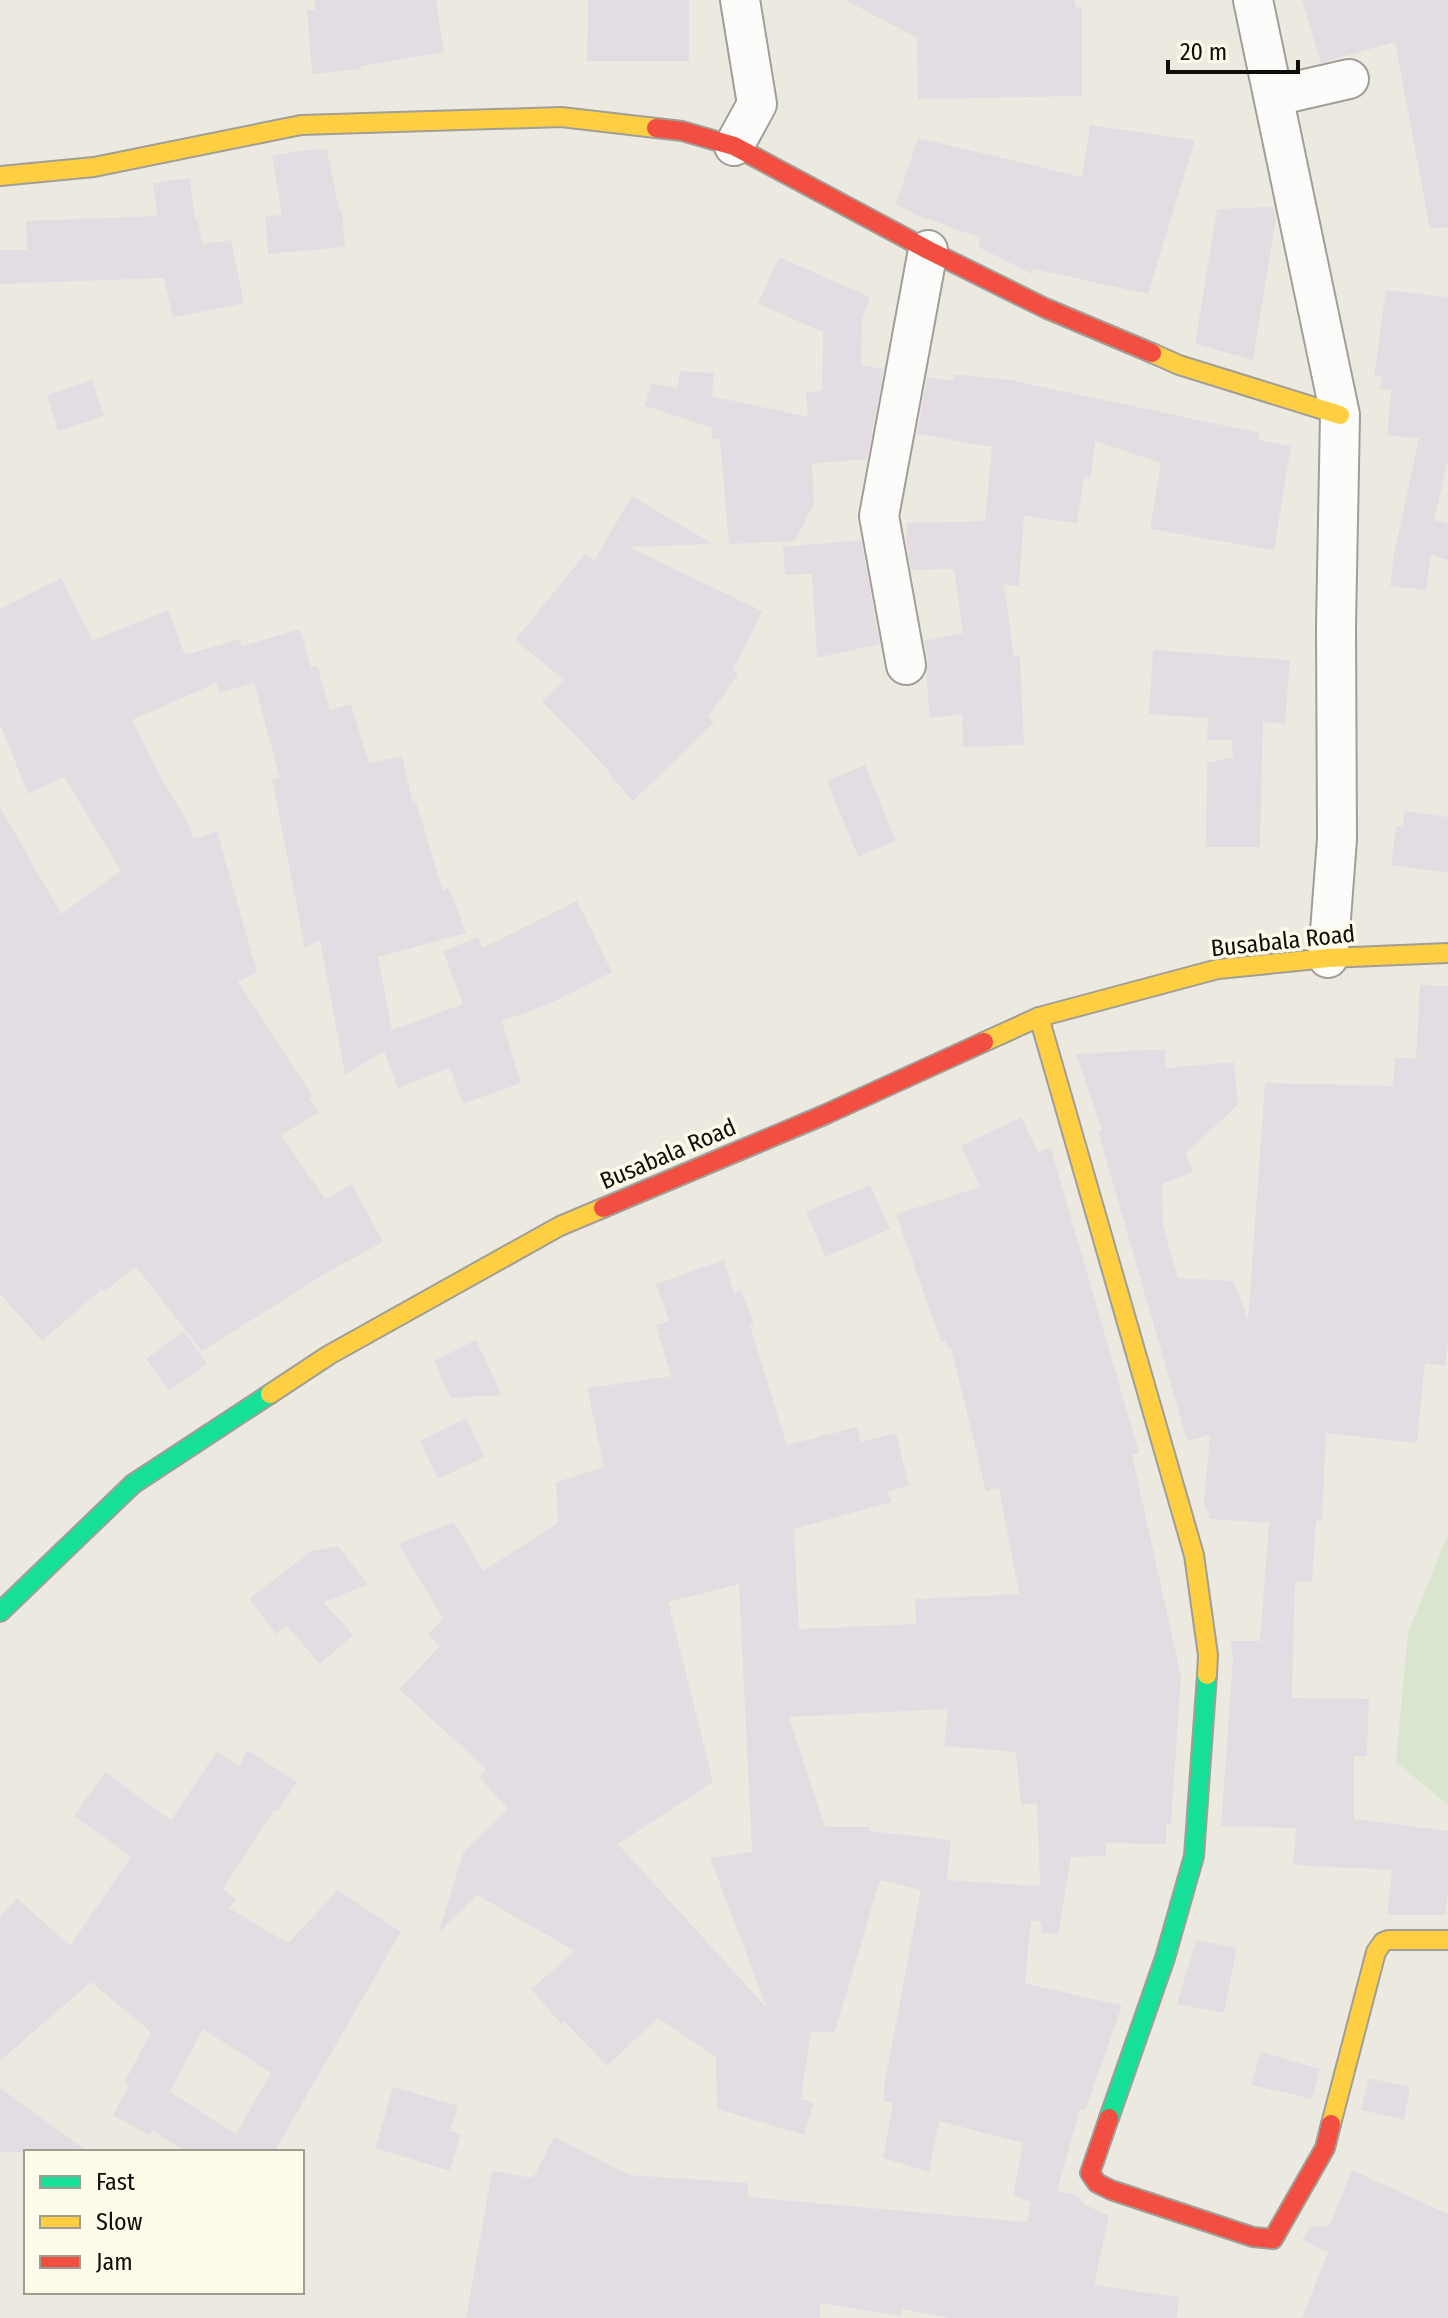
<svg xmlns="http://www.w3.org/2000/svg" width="1448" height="2318" viewBox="0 0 1448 2318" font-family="'Fira Sans Condensed',sans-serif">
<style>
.green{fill:#d9e5ce}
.building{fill:#e3dde3;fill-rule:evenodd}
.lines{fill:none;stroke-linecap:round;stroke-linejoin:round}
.street-casing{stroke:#a09e96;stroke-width:42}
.fast-casing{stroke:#a09e96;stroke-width:22}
.slow-casing{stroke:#a09e96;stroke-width:22}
.jam-casing{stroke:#a09e96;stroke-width:22}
.street{stroke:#fcfcfa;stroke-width:38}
.fast{stroke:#16e098;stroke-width:18}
.slow{stroke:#ffcf43;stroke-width:18}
.jam{stroke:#f24e42;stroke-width:18}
.labels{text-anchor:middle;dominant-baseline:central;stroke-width:7;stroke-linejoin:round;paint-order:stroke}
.street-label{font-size:24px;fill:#0e0d07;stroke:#fffbeb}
</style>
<rect width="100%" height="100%" fill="#eceae0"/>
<path class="green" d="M 1448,1535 L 1448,1805 L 1396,1762 L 1408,1632 Z"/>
<g class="building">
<path d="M 315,0 L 436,0 L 444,52 L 361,66 L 361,69 L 312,74 L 307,10 L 315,10 Z"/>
<path d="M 588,0 L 689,0 L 689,61 L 587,61 Z"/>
<path d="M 845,0 L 1075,0 L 1076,7 L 1082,7 L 1082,96 L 918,99 L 917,38 Z"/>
<path d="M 1302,0 L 1448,0 L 1448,227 L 1430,229 L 1395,42 L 1321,63 Z"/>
<path d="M 1090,125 L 1195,140 L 1148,294 L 1033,269 L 1032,274 L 978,247 L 981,238 L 916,215 L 896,204 L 918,138 L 1082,177 Z"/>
<path d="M 327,149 L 339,210 L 342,210 L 345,247 L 268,254 L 265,216 L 282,215 L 272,156 L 304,150 Z"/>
<path d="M 190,178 L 195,219 L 198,219 L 202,244 L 231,240 L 244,303 L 173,318 L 164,278 L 0,284 L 0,250 L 27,250 L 26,221 L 157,216 L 153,183 Z"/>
<path d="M 1265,207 L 1274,208 L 1276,218 L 1253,360 L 1195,344 L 1217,209 Z"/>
<path d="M 779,257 L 870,297 L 862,320 L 861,365 L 884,369 L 867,459 L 812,464 L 814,503 L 795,541 L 729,544 L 720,440 L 711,438 L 713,428 L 645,406 L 651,383 L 677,388 L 680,371 L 714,373 L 712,396 L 808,417 L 806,392 L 822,391 L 823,332 L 758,304 Z"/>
<path d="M 1386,290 L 1448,297 L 1448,461 L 1434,520 L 1448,524 L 1448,560 L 1431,555 L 1426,590 L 1390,586 L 1393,559 L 1419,438 L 1387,436 L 1391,390 L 1380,389 L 1382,377 L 1374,376 Z"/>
<path d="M 954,374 L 1010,380 L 1260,433 L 1258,440 L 1291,446 L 1274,550 L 1150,529 L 1161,463 L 1095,441 L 1091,477 L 1084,477 L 1077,523 L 1024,516 L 1019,586 L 1004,585 L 1014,656 L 1020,656 L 1024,745 L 963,747 L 962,714 L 930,718 L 926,674 L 928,661 L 924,641 L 963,633 L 954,569 L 911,570 L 905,536 L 907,535 L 907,523 L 985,521 L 992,447 L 917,434 L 927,377 L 953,381 Z"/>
<path d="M 92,380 L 104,416 L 58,431 L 47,395 Z"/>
<path d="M 632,496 L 713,544 L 629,547 L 762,611 L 733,670 L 738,674 L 708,717 L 714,723 L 633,801 L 609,774 L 611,773 L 542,701 L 564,680 L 515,640 L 585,554 L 594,561 Z"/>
<path d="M 861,540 L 880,644 L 817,658 L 812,574 L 785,575 L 783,547 Z"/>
<path d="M 61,578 L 93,640 L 168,610 L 185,655 L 240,639 L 242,646 L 300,629 L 311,667 L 317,665 L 330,710 L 351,704 L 369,763 L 402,756 L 413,803 L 416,802 L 443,891 L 449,888 L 466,933 L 378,957 L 392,1030 L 463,1004 L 443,951 L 478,937 L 482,948 L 577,901 L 612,972 L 547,1005 L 502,1021 L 521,1083 L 463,1104 L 450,1068 L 398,1088 L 384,1051 L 345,1075 L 320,940 L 305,948 L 272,779 L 280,778 L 254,683 L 219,693 L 216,683 L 132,720 L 160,776 L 189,825 L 193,839 L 217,831 L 257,972 L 238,982 L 313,1096 L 309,1098 L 319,1112 L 281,1135 L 325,1199 L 352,1184 L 383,1242 L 328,1272 L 202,1351 L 136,1267 L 104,1292 L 102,1289 L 42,1341 L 0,1294 L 0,807 L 61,914 L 121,871 L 64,777 L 28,794 L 0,724 L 0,609 Z"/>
<path d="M 1153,650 L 1290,660 L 1285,724 L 1263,722 L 1260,847 L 1206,847 L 1207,763 L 1233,757 L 1231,740 L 1207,740 L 1208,718 L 1149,714 Z"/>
<path d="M 865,765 L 896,841 L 858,857 L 827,781 Z"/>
<path d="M 1404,811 L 1448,817 L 1448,873 L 1391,865 L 1396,826 L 1403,827 Z"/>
<path d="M 1420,985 L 1448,986 L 1448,1343 L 1445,1366 L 1425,1363 L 1417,1443 L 1326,1433 L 1322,1521 L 1316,1521 L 1312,1582 L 1295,1581 L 1292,1698 L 1369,1699 L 1367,1756 L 1354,1756 L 1354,1819 L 1448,1831 L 1448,1889 L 1445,1915 L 1391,1915 L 1387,1914 L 1392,1870 L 1293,1865 L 1296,1828 L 1221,1826 L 1233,1657 L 1231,1641 L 1260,1641 L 1269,1523 L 1210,1519 L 1204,1501 L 1210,1435 L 1187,1441 L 1098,1131 L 1102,1130 L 1076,1054 L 1165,1049 L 1165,1068 L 1234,1062 L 1238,1105 L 1186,1153 L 1193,1172 L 1162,1184 L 1163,1226 L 1178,1278 L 1234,1281 L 1248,1320 L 1265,1083 L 1393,1086 L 1395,1057 L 1416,1059 Z"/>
<path d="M 1021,1117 L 1038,1152 L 1051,1148 L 1139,1453 L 1132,1455 L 1181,1676 L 1171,1825 L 1166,1824 L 1166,1844 L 1106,1843 L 1106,1856 L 1071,1857 L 1058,1934 L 1042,1933 L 1041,1922 L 1031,1921 L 1025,1983 L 1122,2006 L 1085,2111 L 1080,2109 L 1057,2191 L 1075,2195 L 1086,2205 L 1109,2216 L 1094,2285 L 1179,2297 L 1177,2318 L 949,2318 L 902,2309 L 901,2316 L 820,2303 L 820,2318 L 466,2318 L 492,2171 L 533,2178 L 554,2137 L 629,2175 L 748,2183 L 748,2197 L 1027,2222 L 1031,2202 L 1013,2196 L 1023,2143 L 939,2121 L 929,2172 L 883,2158 L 893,2103 L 884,2101 L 884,2086 L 921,1890 L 880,1880 L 835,2032 L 811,2032 L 801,2099 L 814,2103 L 804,2135 L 717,2109 L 716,2057 L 658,2018 L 607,2066 L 564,2021 L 561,2024 L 531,1989 L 575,1951 L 477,1895 L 439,1932 L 463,1853 L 508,1809 L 479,1777 L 486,1769 L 399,1689 L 440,1646 L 428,1634 L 443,1619 L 399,1544 L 454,1522 L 483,1571 L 558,1523 L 556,1482 L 604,1467 L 587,1388 L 671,1376 L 656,1325 L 669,1321 L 656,1284 L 724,1260 L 734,1293 L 741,1290 L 754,1324 L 750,1326 L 787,1445 L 857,1427 L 861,1442 L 896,1433 L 909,1486 L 888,1491 L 891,1502 L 794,1529 L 799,1629 L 916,1624 L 915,1599 L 1019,1594 L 999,1488 L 986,1491 L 951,1348 L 948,1349 L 946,1341 L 941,1342 L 896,1214 L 980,1187 L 961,1146 ZM 739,1584 L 752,1852 L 710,1858 L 767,2008 L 618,1844 L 713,1782 L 668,1602 ZM 948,1709 L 944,1746 L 1016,1752 L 1021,1805 L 1037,1803 L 1040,1886 L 947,1880 L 951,1840 L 870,1831 L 870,1827 L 825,1827 L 789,1717 Z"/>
<path d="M 870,1185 L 890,1229 L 825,1257 L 806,1212 Z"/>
<path d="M 184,1331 L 207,1364 L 169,1391 L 146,1359 Z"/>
<path d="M 476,1340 L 502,1395 L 451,1398 L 434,1361 Z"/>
<path d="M 466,1418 L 485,1457 L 438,1479 L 420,1441 Z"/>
<path d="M 338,1546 L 368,1584 L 324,1602 L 353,1635 L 320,1664 L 287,1626 L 276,1634 L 249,1599 L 311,1551 Z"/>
<path d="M 248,1750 L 297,1782 L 277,1812 L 274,1810 L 223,1889 L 236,1900 L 229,1908 L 288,1943 L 338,1890 L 401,1932 L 274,2152 L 186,2152 L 152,2130 L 149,2135 L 113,2115 L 129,2085 L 124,2083 L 151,2032 L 91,1982 L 0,2061 L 0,1917 L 17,1898 L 70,1946 L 131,1857 L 74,1816 L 105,1772 L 171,1820 L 217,1751 L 239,1766 ZM 203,2029 L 271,2073 L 236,2134 L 170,2092 Z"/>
<path d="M 1196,1940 L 1237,1948 L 1224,2013 L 1177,2004 Z"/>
<path d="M 1261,2052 L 1320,2069 L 1312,2099 L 1251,2085 Z"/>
<path d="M 1369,2078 L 1410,2087 L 1404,2120 L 1361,2110 Z"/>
<path d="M 393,2087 L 458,2106 L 450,2131 L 461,2134 L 450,2171 L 375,2148 Z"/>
<path d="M 0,2088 L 89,2152 L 0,2152 Z"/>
<path d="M 1352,2170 L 1448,2214 L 1448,2318 L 1302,2318 L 1328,2252 L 1302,2240 L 1310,2227 L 1329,2226 Z"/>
</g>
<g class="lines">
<defs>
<g id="street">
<path d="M 1253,0 L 1340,415 L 1336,626 L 1337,839 L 1328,958"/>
<path d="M 1275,96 L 1349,79"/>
<path d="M 734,146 L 757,104 L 740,0"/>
<path d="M 906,665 L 879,516 L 928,250"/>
</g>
<g id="fast">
<path d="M 0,1612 L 133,1484 L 270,1394"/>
<path d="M 1109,2118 L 1165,1958 L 1194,1856 L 1207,1675"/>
</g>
<g id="slow">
<path d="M 0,176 L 94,167 L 301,125 L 561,117 L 656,128"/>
<path d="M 1152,353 L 1179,365 L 1340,415"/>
<path d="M 1039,1017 L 1194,1555 L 1208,1655 L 1207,1675"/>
<path d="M 984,1042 L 1039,1017 L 1218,969 L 1328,958 L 1448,953"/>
<path d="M 270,1394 L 329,1355 L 560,1226 L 603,1208"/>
<path d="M 1331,2124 L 1376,1952 L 1383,1942 L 1388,1940 L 1448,1940"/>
</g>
<g id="jam">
<path d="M 656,128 L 682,131 L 734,146 L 928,250 L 1045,308 L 1152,353"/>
<path d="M 603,1208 L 824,1115 L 984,1042"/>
<path d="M 1109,2118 L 1090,2173 L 1097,2183 L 1111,2190 L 1253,2237 L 1273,2239 L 1325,2148 L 1331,2124"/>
</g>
</defs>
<use href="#street" class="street-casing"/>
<use href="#fast" class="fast-casing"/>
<use href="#slow" class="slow-casing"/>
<use href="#jam" class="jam-casing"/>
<use href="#street" class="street"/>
<use href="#fast" class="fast"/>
<use href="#slow" class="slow"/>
<use href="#jam" class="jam"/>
</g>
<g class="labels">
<g class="street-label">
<text transform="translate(1283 941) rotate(-6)">Busabala Road</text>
<text transform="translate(668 1154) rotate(-23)">Busabala Road</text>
</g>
</g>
<rect x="24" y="2150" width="280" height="144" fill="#fffbeb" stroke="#9f9c90" stroke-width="2"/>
<rect x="40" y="2176" width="40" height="12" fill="#16e098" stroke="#9f9c90" stroke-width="2"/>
<text x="96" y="2190" font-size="24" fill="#0e0d07">Fast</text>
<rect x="40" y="2216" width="40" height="12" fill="#ffcf43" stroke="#9f9c90" stroke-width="2"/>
<text x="96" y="2230" font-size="24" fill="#0e0d07">Slow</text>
<rect x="40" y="2256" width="40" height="12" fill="#f24e42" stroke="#9f9c90" stroke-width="2"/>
<text x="96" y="2270" font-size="24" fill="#0e0d07">Jam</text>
<path d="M1168 60v12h130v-12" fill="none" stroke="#0e0d07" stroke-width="4"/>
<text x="1180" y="60" font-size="24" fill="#0e0d07" stroke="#fffbeb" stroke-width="6" paint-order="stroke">20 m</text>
</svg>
